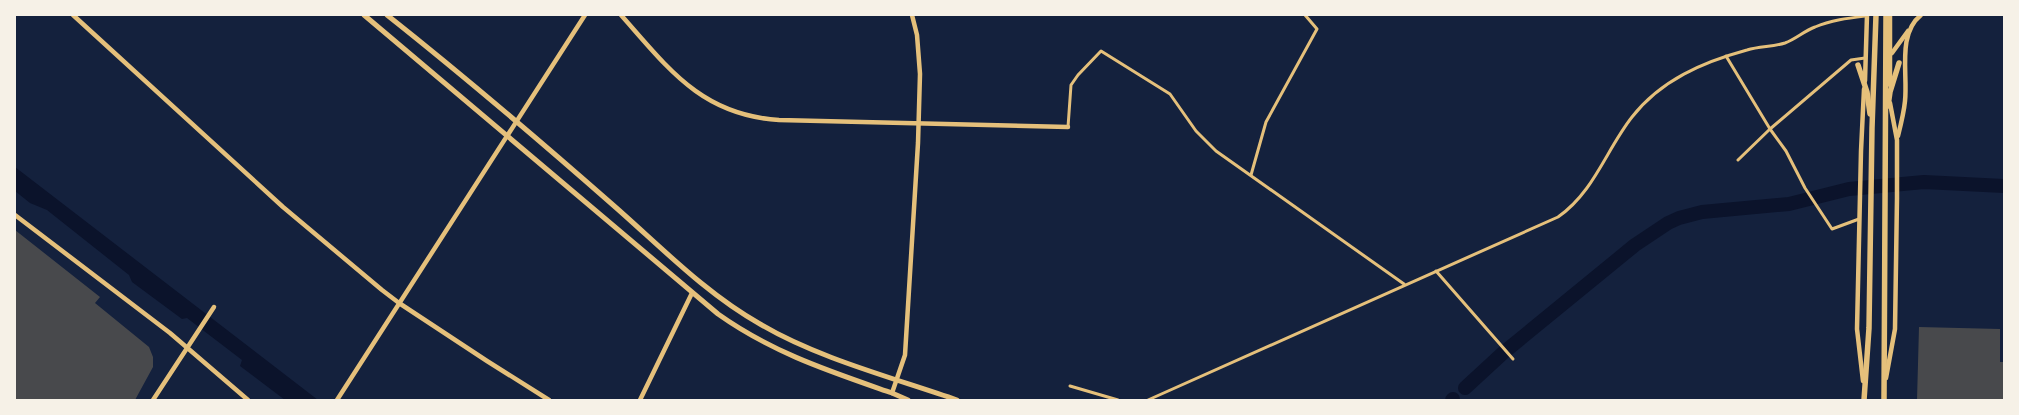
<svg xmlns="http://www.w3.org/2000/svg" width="2019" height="415" viewBox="0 0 2019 415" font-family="'Source Serif 4',serif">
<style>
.water{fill:#0b132b}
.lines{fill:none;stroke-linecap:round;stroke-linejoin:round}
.river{stroke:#0b132b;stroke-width:14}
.building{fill:#48494c}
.minor{stroke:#e5c07b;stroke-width:3}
.tertiary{stroke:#e5c07b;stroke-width:4.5}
.secondary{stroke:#e5c07b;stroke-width:4.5}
.primary{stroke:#e5c07b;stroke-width:5}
.trunk{stroke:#e5c07b;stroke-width:5.5}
</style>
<rect width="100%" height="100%" fill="#14213d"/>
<path class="water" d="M 15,167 L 318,400 L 285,400 L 240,366 L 242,360 L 187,318 L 182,319 L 132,282 L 129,275 L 47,210 L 30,203 L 15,191 Z"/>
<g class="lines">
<g class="river">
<path d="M 1465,388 L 1503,353 L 1635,245 L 1668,223 L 1679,218 L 1702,212 L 1789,204 L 1849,189 L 1924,182 L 2004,186"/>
<path d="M 1452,400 L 1453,399"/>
</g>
</g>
<g class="building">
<path d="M 15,230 L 100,297 L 95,303 L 149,347 L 153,357 L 153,367 L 135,400 L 15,400 Z"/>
<path d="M 1919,327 L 2000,329 L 2000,362 L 2004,362 L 2004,400 L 1917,400 Z"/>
</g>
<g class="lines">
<g class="minor">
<path d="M 1726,56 L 1770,129 L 1786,151 L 1805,188 L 1832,229 L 1859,219"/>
<path d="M 1068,127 L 1071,85 L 1078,75 L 1101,51 L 1170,94 L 1196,131 L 1216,151 L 1404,284"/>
<path d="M 1738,160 L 1770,129 L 1851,60 L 1865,58"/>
<path d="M 1251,175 L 1266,122 L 1317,29 L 1305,15"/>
<path d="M 1436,271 L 1513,359"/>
<path d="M 1070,386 L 1118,400"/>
<path d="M 1148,400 L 1558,217 C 1594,192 1606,150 1632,117 C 1661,80 1703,62 1747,50 C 1760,46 1773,47 1785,43 C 1796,39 1804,31 1815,27 C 1831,20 1849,18 1866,16"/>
</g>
<g class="tertiary">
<path d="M 73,15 L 283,207 L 382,290 L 399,303 L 487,361 L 549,400"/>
<path d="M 621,15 C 668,68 701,115 779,120 L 1068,127"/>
<path d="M 15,215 L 170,333 L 248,400"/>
<path d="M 892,393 L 905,355 L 918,143 L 920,74 L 917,35 L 912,15"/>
<path d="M 153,400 L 214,307"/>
<path d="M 640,400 L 692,293"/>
</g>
<g class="secondary">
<path d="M 1892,53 L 1908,31"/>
<path d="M 1865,81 L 1867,15"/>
<path d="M 1890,85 L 1890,15"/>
<path d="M 1898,136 C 1901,124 1904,112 1905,101 C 1908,74 1897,34 1921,15"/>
<path d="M 1886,378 L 1895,329 L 1897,198 L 1897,140 L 1890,103"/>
<path d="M 1863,381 L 1857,329 L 1861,151 L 1864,89"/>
<path d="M 337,400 L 585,15"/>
</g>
<g class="primary">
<path d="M 364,15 L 718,314 C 773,353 829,371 892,393 L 908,400"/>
<path d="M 387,15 C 464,76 539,140 613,205 C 660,246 705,293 760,324 C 817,358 894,378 957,400"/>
</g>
<g class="trunk">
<path d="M 1858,65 L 1867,92 L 1870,114"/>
<path d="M 1888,106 L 1890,92 L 1899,63"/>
<path d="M 1864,400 L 1869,328 L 1872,128 L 1876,15"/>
<path d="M 1884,400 L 1886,15"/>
</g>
</g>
<rect width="2019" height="415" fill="none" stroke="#f6f1e7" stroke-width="32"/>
</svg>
